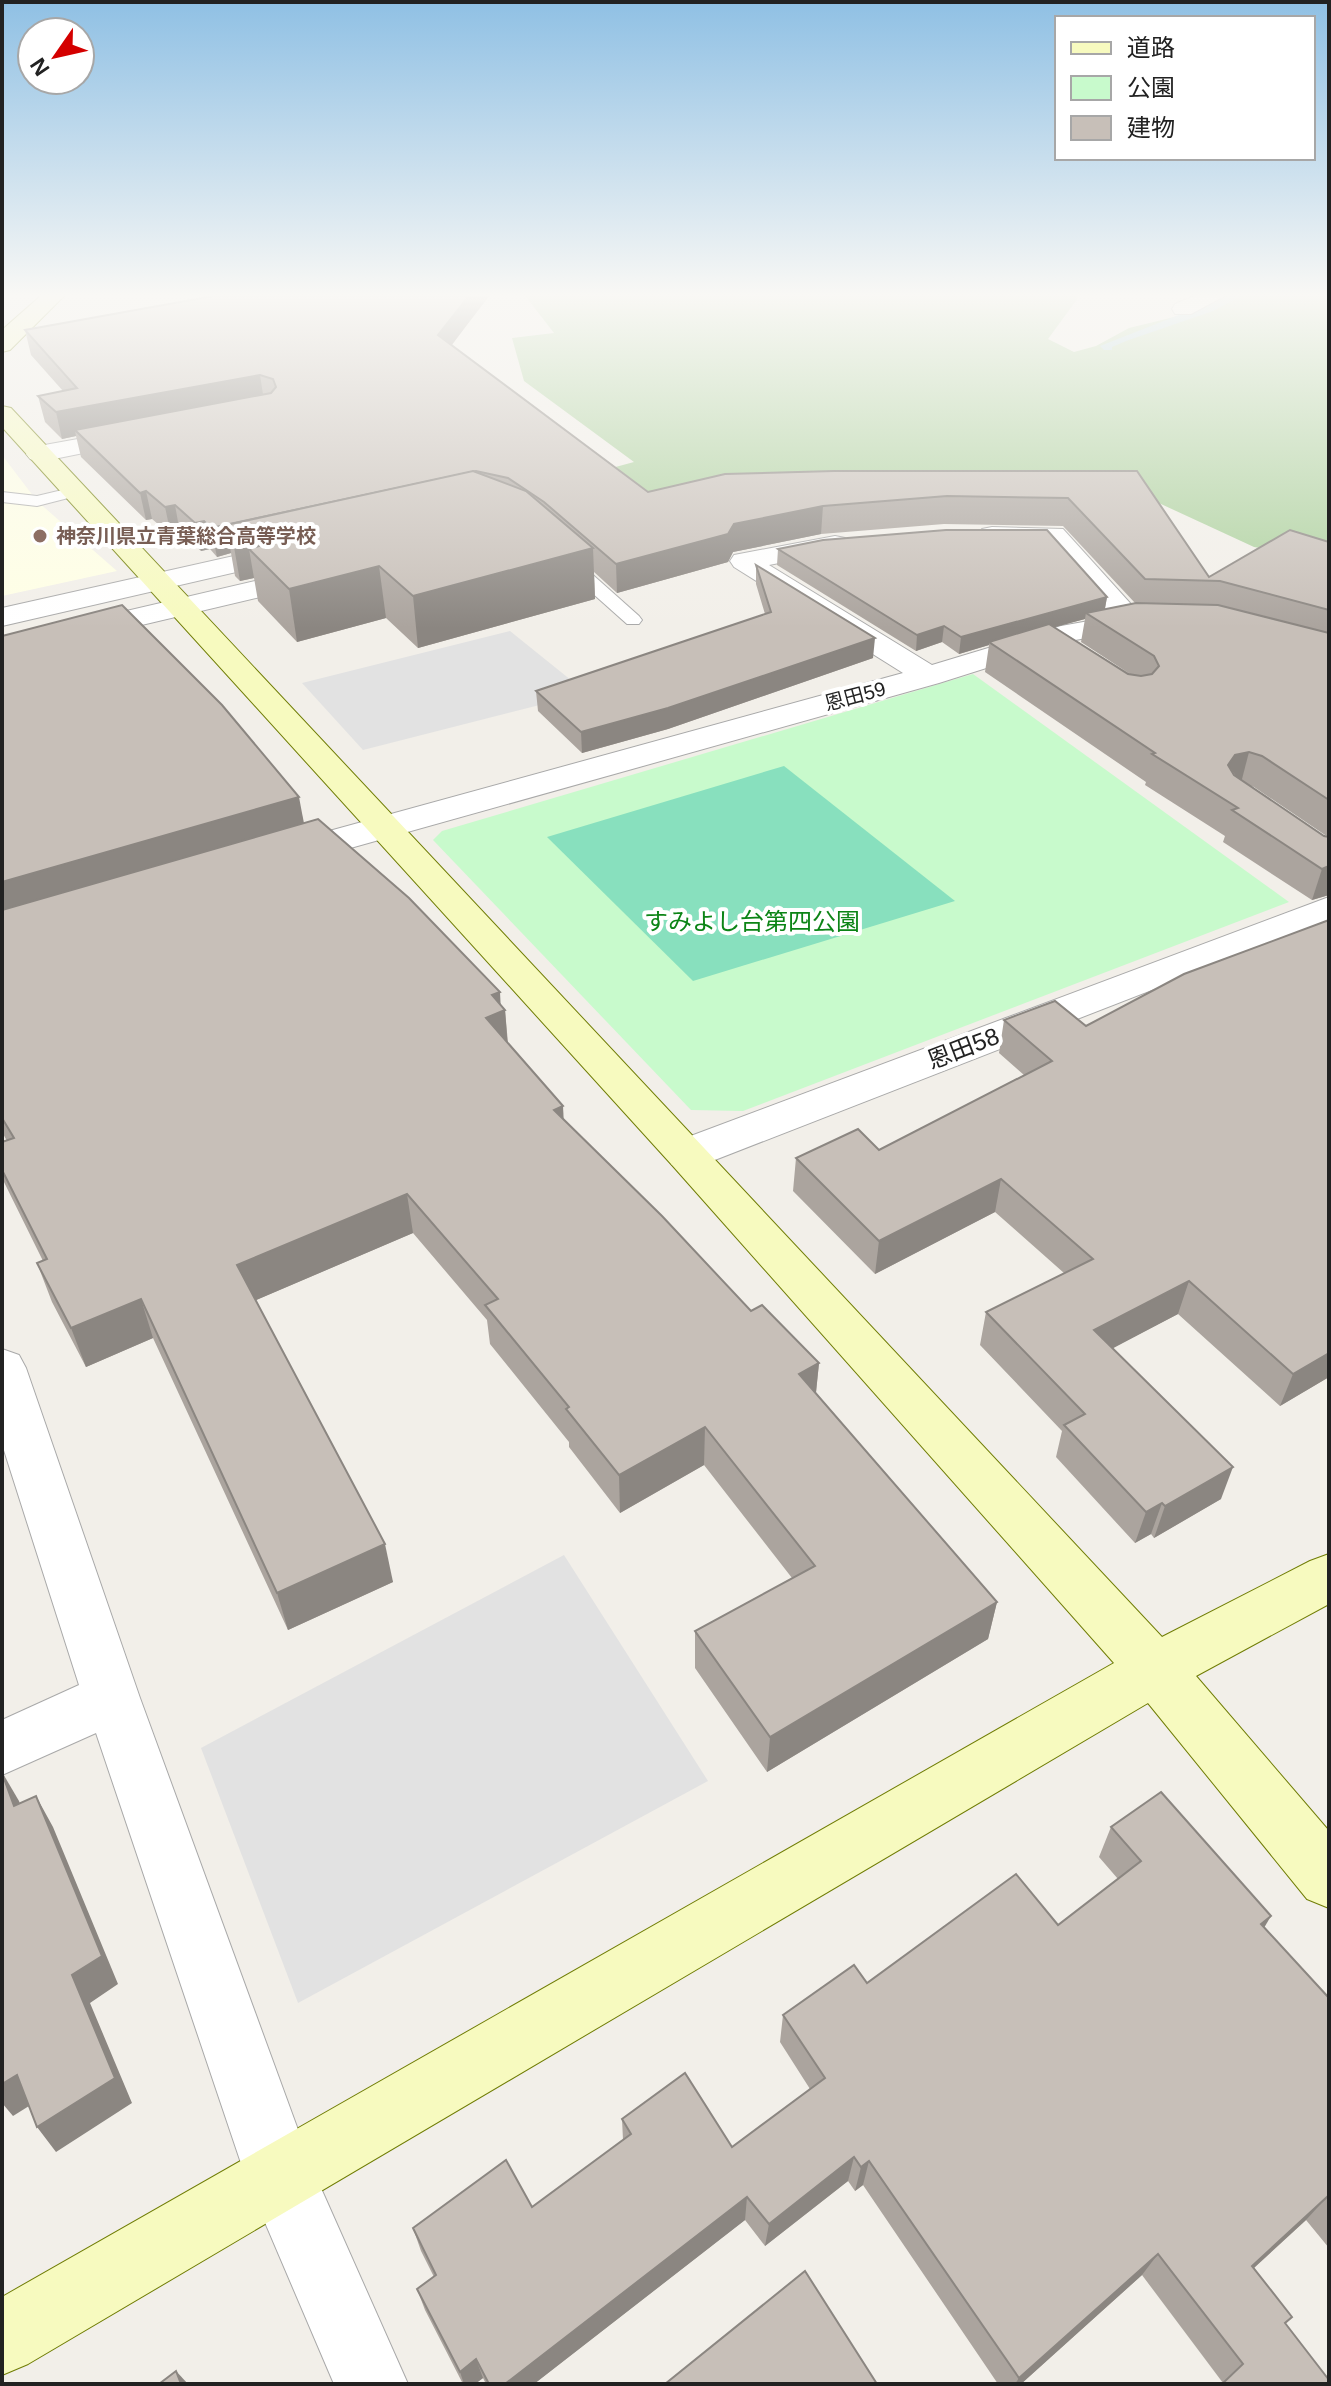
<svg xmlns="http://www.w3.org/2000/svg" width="1331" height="2386" viewBox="0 0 1331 2386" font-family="Helvetica,'Noto Sans JP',sans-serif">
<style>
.education{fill:#ffffe5}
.forest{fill:#add19e}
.park{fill:#c8facc}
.pitch{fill:#88e0be}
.parking{fill:#e2e2e2}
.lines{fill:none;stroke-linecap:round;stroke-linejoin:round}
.stream{fill:#aad3df;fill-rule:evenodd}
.lane-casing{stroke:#a9a9a9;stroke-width:2}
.street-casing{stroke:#a9a9a9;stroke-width:2}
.secondary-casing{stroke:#707d05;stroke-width:2}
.lane{fill:#fff;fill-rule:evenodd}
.street{fill:#fff;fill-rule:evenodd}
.secondary{fill:#f7fabf;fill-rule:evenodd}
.wall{fill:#aba49e;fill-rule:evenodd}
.shaded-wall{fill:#8b8681}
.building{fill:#c7bfb8;stroke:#8b8681;stroke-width:2}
.education-dot{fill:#8d6e63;stroke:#fff;stroke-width:3}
.labels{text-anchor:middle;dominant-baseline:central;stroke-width:8;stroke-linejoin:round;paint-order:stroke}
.far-education-label{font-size:20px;font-weight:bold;fill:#785e54;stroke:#fff;text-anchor:start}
.far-street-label{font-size:20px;fill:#222;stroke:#fff}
.park-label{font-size:24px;fill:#0c8416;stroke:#fff}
.street-label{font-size:24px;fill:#222;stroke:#fff}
</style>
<rect width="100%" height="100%" fill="#f2efe9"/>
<path class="education" d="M 2,455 L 37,501 L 117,571 L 2,596 Z"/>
<path class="forest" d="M 523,293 L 1075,293 L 1078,298 L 1048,339 L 1074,352 L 1096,346 L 1129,328 L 1203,310 L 1230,293 L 1329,293 L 1329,560 L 1254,547 L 1122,486 L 692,498 L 534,489 L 634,462 L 524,381 L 512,338 L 554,333 Z"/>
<path class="park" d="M 973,674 L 1289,902 L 743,1111 L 691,1110 L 433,840 L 442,831 Z"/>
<path class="pitch" d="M 784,766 L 955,901 L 693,981 L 547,837 Z"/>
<g class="parking">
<path d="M 510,631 L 587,693 L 363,750 L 302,683 Z"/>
<path d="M 564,1555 L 708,1781 L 298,2003 L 201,1748 Z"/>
</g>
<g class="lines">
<path class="stream" d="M 1235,293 L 1247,293 L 1213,311 L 1126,341 L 1112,347 L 1112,350 L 1104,350 L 1100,346 Z"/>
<defs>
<g id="lane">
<path d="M 75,487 L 80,489 L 80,495 L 37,506 L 2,502 L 2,492 L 37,496 Z"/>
<path d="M 569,558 L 575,559 L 639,616 L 642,620 L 639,624 L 627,624 L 563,567 L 561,563 L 563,559 Z"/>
</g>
<g id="street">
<path d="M 1201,293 L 1230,293 L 1191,314 L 1175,314 L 1172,309 L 1175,304 Z"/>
<path d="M 139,428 L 148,430 L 151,435 L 148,440 L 39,462 L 30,459 L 26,454 L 30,449 L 39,446 Z"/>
<path d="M 992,527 L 1063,529 L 1139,613 L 1153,615 L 1158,621 L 1153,627 L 1075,640 L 939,683 L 297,863 L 284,866 L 271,863 L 266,855 L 271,847 L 903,673 L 734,567 L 730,561 L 734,555 L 835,536 L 845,538 L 849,544 L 845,550 L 769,565 L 932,665 L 1061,626 L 1111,617 L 1046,543 L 982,541 L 978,535 L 982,529 Z"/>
<path d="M 292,543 L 302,545 L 306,551 L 302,557 L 2,626 L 2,608 Z"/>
<path d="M 259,580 L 269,583 L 273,589 L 269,595 L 2,658 L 2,640 Z"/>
<path d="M 1329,897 L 1329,921 L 702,1165 L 687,1169 L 672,1165 L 665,1154 L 672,1143 Z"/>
<path d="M 2,1349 L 19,1355 L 26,1368 L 140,1698 L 312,2168 L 408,2384 L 334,2384 L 246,2178 L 96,1733 L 2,1775 L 2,1720 L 79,1685 L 2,1444 Z"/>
</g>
<g id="secondary">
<path d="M 44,293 L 67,293 L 10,350 L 2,352 L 2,330 Z"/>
<path d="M 2,406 L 11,408 L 1162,1637 L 1310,1561 L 1329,1554 L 1329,1604 L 1196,1676 L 1329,1831 L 1329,1908 L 1307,1899 L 1148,1703 L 28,2364 L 2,2375 L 2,2297 L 1114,1663 L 672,1165 L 2,427 Z"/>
</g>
</defs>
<use href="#lane" class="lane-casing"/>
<use href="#street" class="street-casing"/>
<use href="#secondary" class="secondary-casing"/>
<use href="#lane" class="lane"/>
<use href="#street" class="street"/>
<use href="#secondary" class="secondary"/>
</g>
<g class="wall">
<path d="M 218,293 L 490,293 L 452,345 L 648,492 L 1137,471 L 1209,577 L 1329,542 L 1329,895 L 1312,900 L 1223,842 L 1225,836 L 1145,785 L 1146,782 L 985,672 L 989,645 L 959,654 L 942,642 L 916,651 L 777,565 L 778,549 L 1107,597 L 1105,609 L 1135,603 L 1063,526 L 944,524 L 821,534 L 733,552 L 728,562 L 617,593 L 594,572 L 595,599 L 418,648 L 386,618 L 297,642 L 258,601 L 254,578 L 240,581 L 235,576 L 231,553 L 217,557 L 210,549 L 201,551 L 180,533 L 171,535 L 152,519 L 146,520 L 81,457 L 76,436 L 62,439 L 45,422 L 38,396 L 63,391 L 31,355 L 25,330 L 227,294 ZM 1085,619 L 1081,642 L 1130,674 L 1054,627 ZM 1251,786 L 1254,787 L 1328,837 L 1324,836 Z"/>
<path d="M 756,565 L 873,658 L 668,729 L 582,753 L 538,711 L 536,691 L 765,614 L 756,584 Z"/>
<path d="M 2,636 L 304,823 L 501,1005 L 505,1010 L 508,1043 L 563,1106 L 563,1119 L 751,1311 L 819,1363 L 816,1393 L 997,1602 L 988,1639 L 767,1772 L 695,1668 L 695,1631 L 792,1578 L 704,1465 L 620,1513 L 569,1447 L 569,1442 L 490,1344 L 487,1320 L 413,1233 L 256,1300 L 393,1582 L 288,1630 L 153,1338 L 86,1367 L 52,1302 L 37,1263 L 43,1261 L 2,1178 L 2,1142 L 7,1141 L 2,1132 Z"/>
<path d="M 1329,920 L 1329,1377 L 1280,1406 L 1178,1314 L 1112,1348 L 1221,1499 L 1154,1538 L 1151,1534 L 1135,1543 L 1056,1457 L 1062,1431 L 980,1345 L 986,1312 L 1064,1273 L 995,1212 L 875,1274 L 793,1191 L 796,1158 L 879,1150 L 1024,1075 L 999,1053 L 1004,1020 L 1086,1026 Z"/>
<path d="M 1111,1827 L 1264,1928 L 1329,1998 L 1329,2248 L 1306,2220 L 1254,2268 L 1292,2317 L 1223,2383 L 1142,2275 L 1021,2384 L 998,2384 L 863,2185 L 855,2191 L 848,2181 L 765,2246 L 745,2220 L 534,2384 L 486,2384 L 483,2378 L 475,2384 L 463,2384 L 425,2310 L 417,2289 L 434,2277 L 421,2251 L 413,2228 L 532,2207 L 623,2140 L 622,2119 L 732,2147 L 810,2089 L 780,2042 L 783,2015 L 867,1983 L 1058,1925 L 1118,1879 L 1099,1857 Z"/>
</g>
<g class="shaded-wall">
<path d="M 471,293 L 490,293 L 490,295 L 440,360 L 438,335 Z"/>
<path d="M 260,375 L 264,401 L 75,430 L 76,436 L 62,439 L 56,412 Z"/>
<path d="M 476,471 L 267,536 L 263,530 L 249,526 L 254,554 L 249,549 L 254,578 L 240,581 L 231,530 Z"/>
<path d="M 146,491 L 152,519 L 146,520 L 140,493 Z"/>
<path d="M 175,505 L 180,533 L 171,535 L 165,507 Z"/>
<path d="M 823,506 L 821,534 L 733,552 L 728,562 L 617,593 L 616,564 L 734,524 Z"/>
<path d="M 204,521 L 210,549 L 201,551 L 195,523 Z"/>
<path d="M 226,525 L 231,553 L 217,557 L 211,528 Z"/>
<path d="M 593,548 L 595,599 L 418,648 L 413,596 Z"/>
<path d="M 379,566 L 386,618 L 297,642 L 289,589 Z"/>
<path d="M 1107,597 L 1104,613 L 1086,613 L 1085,619 L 993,644 L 989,642 L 989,645 L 959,654 L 961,637 Z"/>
<path d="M 944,626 L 942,642 L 916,651 L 917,635 Z"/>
<path d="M 875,638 L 873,658 L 668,729 L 582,753 L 581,732 Z"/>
<path d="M 1249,752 L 1241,783 L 1228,765 L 1235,755 Z"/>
<path d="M 299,797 L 306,834 L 2,924 L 2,882 Z"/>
<path d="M 1329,866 L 1329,895 L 1312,900 L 1322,869 Z"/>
<path d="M 500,992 L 501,1012 L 505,1010 L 508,1049 L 486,1018 L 492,995 Z"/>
<path d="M 563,1106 L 565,1145 L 554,1110 Z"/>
<path d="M 1001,1179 L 995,1212 L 875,1274 L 879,1241 Z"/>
<path d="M 407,1194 L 413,1233 L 247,1304 L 237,1265 Z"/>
<path d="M 1189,1281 L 1178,1314 L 1085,1363 L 1094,1330 Z"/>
<path d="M 141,1299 L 153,1338 L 86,1367 L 71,1328 Z"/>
<path d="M 1329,1353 L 1329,1377 L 1280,1406 L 1293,1374 Z"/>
<path d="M 819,1363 L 815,1401 L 799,1374 Z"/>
<path d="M 705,1427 L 704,1465 L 620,1513 L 619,1475 Z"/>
<path d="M 1233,1467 L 1221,1499 L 1154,1538 L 1165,1506 Z"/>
<path d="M 1162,1503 L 1151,1534 L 1135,1543 L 1146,1512 Z"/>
<path d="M 385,1544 L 393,1582 L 288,1630 L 277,1593 Z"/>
<path d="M 997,1602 L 988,1639 L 767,1772 L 770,1737 Z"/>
<path d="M 2,1772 L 19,1801 L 32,1837 L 14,1806 Z"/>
<path d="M 36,1796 L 53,1827 L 118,1984 L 90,2003 L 132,2103 L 56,2152 L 37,2127 L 72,1975 Z"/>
<path d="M 1271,1916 L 1254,1945 L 1261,1924 Z"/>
<path d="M 17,2075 L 37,2101 L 13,2116 L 2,2103 L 2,2084 Z"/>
<path d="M 854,2157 L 848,2181 L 765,2246 L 769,2224 Z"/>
<path d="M 869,2161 L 863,2185 L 855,2191 L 861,2167 Z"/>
<path d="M 747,2197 L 745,2220 L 534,2384 L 505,2384 Z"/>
<path d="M 1327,2197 L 1306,2220 L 1233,2287 L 1252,2266 Z"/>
<path d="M 1158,2254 L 1142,2275 L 1021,2384 L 1015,2384 L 1019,2378 Z"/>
<path d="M 476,2359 L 483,2378 L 475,2384 L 464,2384 L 460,2372 Z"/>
<path d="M 176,2371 L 188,2384 L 181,2384 Z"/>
</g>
<g class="building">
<path d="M 230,293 L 471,293 L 438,335 L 648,492 L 725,474 L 834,471 L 1137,471 L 1209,577 L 1290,530 L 1329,542 L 1329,610 L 1220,581 L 1145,579 L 1068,498 L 947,496 L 823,506 L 734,524 L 728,534 L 616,564 L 544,502 L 508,478 L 476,471 L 211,528 L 204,521 L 195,523 L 175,505 L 165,507 L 146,491 L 140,493 L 75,430 L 271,393 L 276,387 L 273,379 L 260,375 L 56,412 L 38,396 L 77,388 L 25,330 Z"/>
<path d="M 473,471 L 526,491 L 593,548 L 413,596 L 379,566 L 289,589 L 249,549 L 263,545 L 267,536 L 263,530 L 249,526 L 231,530 L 226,525 Z"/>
<path d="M 946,530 L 1047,530 L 1107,597 L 961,637 L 944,626 L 917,635 L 778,549 L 823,540 Z"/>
<path d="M 756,565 L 875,638 L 668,708 L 581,732 L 536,691 L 771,612 Z"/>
<path d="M 1136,603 L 1218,605 L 1329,633 L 1329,800 L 1262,756 L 1249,752 L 1235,755 L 1228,765 L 1234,775 L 1324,836 L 1329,837 L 1329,866 L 1322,869 L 1232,810 L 1238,808 L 1152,754 L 1155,753 L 989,642 L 1049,624 L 1128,674 L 1141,676 L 1152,674 L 1159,666 L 1154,656 L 1086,613 Z"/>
<path d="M 122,605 L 222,705 L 299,797 L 2,882 L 2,636 Z"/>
<path d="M 318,819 L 409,898 L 500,992 L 492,995 L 505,1010 L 486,1018 L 563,1106 L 554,1110 L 662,1216 L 751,1311 L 762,1305 L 819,1363 L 799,1374 L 997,1602 L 770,1737 L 695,1631 L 815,1566 L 705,1427 L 619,1475 L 566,1409 L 569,1407 L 485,1305 L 498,1299 L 407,1194 L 237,1265 L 385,1544 L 277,1593 L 141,1299 L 71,1328 L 37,1263 L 47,1259 L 2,1170 L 2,1142 L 14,1138 L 2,1118 L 2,910 Z"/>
<path d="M 1329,920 L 1329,1353 L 1293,1374 L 1189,1281 L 1094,1330 L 1233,1467 L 1165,1506 L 1162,1503 L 1146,1512 L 1064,1425 L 1085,1414 L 986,1312 L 1093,1259 L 1001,1179 L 879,1241 L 796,1158 L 858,1129 L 879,1150 L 1052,1061 L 1004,1020 L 1055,1001 L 1086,1026 L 1184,974 Z"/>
<path d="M 2,1773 L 14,1806 L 36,1796 L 102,1956 L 72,1975 L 115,2078 L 37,2127 L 17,2075 L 2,2084 Z"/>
<path d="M 1161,1792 L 1271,1916 L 1261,1924 L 1329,1998 L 1329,2199 L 1327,2197 L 1252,2266 L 1292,2317 L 1285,2323 L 1329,2380 L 1329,2384 L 1222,2384 L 1243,2364 L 1158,2254 L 1019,2378 L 869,2161 L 861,2167 L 854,2157 L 769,2224 L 747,2197 L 505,2384 L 489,2384 L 476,2359 L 460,2372 L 417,2289 L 436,2275 L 413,2228 L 506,2160 L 532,2207 L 631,2134 L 622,2119 L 685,2073 L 732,2147 L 825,2078 L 783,2015 L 854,1965 L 867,1983 L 1016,1874 L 1058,1925 L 1141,1861 L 1111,1827 Z"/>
<path d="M 805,2271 L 877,2384 L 665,2384 Z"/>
<path d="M 176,2371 L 181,2384 L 159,2384 Z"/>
</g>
<linearGradient id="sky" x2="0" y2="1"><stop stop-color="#8fc0e4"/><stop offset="0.47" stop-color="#f9f8f5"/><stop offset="1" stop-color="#f9f8f5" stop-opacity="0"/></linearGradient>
<rect width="1331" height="628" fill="url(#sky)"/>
<circle class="education-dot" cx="40" cy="536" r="8"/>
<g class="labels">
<g class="far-education-label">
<text x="56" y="536">神奈川県立青葉総合高等学校</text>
</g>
<g class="far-street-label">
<text transform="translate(855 696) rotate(-15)">恩田59</text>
</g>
<g class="park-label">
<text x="752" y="921">すみよし台第四公園</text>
</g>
<g class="street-label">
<text transform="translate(963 1048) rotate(-21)">恩田58</text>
</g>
</g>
<rect width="1331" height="2386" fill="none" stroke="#222222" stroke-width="8"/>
<rect x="1055" y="16" width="260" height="144" fill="#ffffff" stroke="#a7a7a7" stroke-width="2"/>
<rect x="1071" y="42" width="40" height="12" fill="#f7fabf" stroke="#a7a7a7" stroke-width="2"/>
<text x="1127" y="56" font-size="24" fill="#222222">道路</text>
<rect x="1071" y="76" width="40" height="24" fill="#c8facc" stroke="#a7a7a7" stroke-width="2"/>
<text x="1127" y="96" font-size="24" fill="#222222">公園</text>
<rect x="1071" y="116" width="40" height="24" fill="#c7bfb8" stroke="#a7a7a7" stroke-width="2"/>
<text x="1127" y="136" font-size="24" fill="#222222">建物</text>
<g transform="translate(56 56) rotate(236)"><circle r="38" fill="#ffffff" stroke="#a7a7a7" stroke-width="2"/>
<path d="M0-6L14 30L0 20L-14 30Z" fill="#d40000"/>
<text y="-12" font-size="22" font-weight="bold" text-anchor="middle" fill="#222222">N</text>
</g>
</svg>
